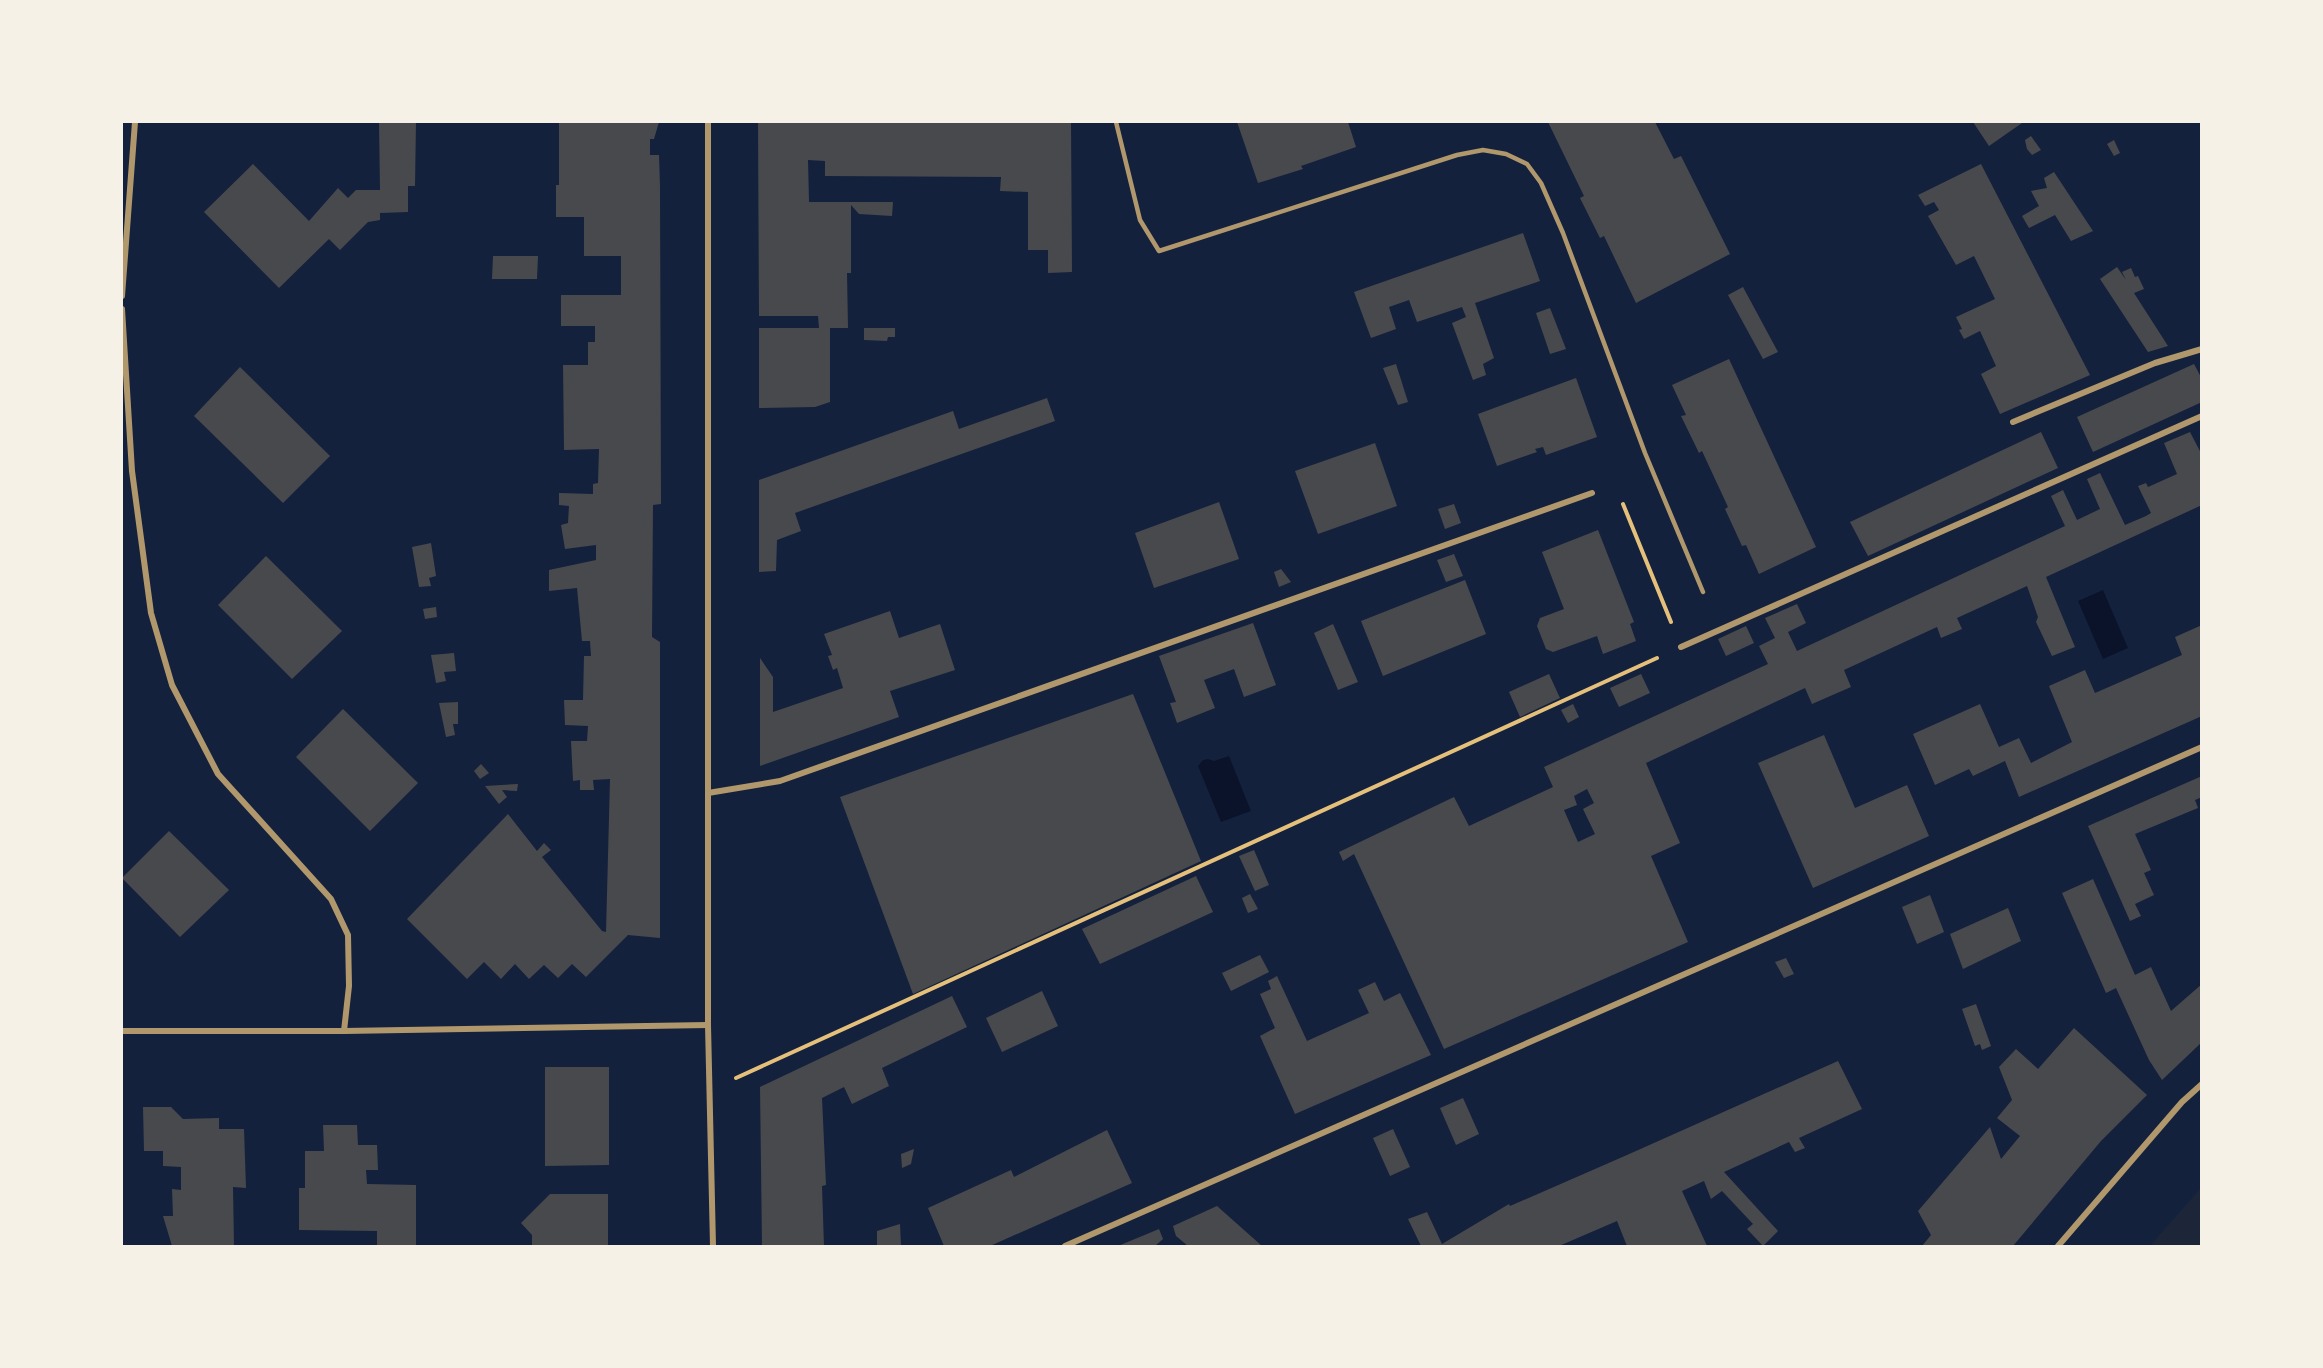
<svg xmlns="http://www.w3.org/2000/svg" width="2323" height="1368" viewBox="0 0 2323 1368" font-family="Lato,sans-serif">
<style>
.green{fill:#1d2539}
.water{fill:#0b132b}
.building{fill:#48494c;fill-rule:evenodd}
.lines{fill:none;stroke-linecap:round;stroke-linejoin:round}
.path{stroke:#e5c07b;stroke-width:4}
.service{stroke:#b1986c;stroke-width:4.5}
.minor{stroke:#b1986c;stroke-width:6}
</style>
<rect width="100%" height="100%" fill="#14213d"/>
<path class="green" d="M 2201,1187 L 2201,1246 L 2150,1246 L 2200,1189 Z"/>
<g class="water">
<path d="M 2103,590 L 2128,648 L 2103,659 L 2078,601 Z"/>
<path d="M 1229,756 L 1251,811 L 1221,822 L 1198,766 L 1203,760 L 1208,759 L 1214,761 Z"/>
</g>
<g class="building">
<path d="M 379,122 L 416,122 L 415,186 L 408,186 L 408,212 L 380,213 L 380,220 L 368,222 L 340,250 L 329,239 L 279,288 L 204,212 L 253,164 L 309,221 L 338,188 L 348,198 L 356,190 L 380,190 Z"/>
<path d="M 559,122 L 659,122 L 654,139 L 650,139 L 650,155 L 659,155 L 660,185 L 661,504 L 653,505 L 652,637 L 660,642 L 660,938 L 628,935 L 586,977 L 572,964 L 558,978 L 544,965 L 529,979 L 515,964 L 501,979 L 484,962 L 467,979 L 407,919 L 508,814 L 537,851 L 544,843 L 551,850 L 542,857 L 602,931 L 606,932 L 610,779 L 593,780 L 594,790 L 580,790 L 580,780 L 573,781 L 571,741 L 587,741 L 588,726 L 565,725 L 564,700 L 583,700 L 584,656 L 591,656 L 590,641 L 582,641 L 577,588 L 549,591 L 549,570 L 596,560 L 596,545 L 565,549 L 561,525 L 568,523 L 569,506 L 559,505 L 559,493 L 593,494 L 593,484 L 598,483 L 599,449 L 564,450 L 563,365 L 588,365 L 588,342 L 595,342 L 595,326 L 561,326 L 561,295 L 621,295 L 621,256 L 584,256 L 584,217 L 556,217 L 556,185 L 559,185 Z"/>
<path d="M 758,122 L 1071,122 L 1072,272 L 1048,273 L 1048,250 L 1028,250 L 1028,192 L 1000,191 L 1001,177 L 825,176 L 825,161 L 808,160 L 809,202 L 893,202 L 892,216 L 859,214 L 851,205 L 851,273 L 847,273 L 848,328 L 830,328 L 830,402 L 815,407 L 759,408 L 759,328 L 819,328 L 818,316 L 759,316 Z"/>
<path d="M 1237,122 L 1348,122 L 1356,147 L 1301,166 L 1303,169 L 1258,183 Z"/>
<path d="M 1548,122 L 1655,122 L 1674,159 L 1681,156 L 1730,254 L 1636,303 L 1604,236 L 1600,238 L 1580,198 L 1584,196 Z"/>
<path d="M 1973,122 L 2022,122 L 2022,123 L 1989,146 Z"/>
<path d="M 2031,136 L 2041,150 L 2032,155 L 2027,149 L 2025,140 Z"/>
<path d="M 2114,140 L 2120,153 L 2114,156 L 2107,144 Z"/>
<path d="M 1981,164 L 2090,375 L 2000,414 L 1981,374 L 1996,366 L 1980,331 L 1964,339 L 1959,330 L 1962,329 L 1956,317 L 1995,299 L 1974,256 L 1956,265 L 1928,216 L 1939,210 L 1934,202 L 1925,206 L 1918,195 Z"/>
<path d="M 2054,172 L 2093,231 L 2071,241 L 2055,215 L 2029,228 L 2022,216 L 2039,206 L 2031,191 L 2047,188 L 2044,178 Z"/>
<path d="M 1523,233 L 1540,281 L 1475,303 L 1494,358 L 1483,364 L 1486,375 L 1473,380 L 1452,323 L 1466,317 L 1462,307 L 1417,322 L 1409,300 L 1389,307 L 1396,329 L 1371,338 L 1354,292 Z"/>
<path d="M 493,256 L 538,256 L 537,279 L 492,279 Z"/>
<path d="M 2117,267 L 2126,280 L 2122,272 L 2131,268 L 2135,277 L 2138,276 L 2144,289 L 2134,293 L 2168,346 L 2148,352 L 2100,279 Z"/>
<path d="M 1743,287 L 1778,352 L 1763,359 L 1728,295 Z"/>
<path d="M 1550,308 L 1566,349 L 1550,354 L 1536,313 Z"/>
<path d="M 864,328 L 895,328 L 895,337 L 888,337 L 887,341 L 864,340 Z"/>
<path d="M 1729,359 L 1816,547 L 1759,574 L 1746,545 L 1742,546 L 1725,509 L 1728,507 L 1702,451 L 1699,453 L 1681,416 L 1686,415 L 1672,385 Z"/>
<path d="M 1396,364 L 1408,402 L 1398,405 L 1383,368 Z"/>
<path d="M 2194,364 L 2202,379 L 2202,402 L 2093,452 L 2077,417 Z"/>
<path d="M 240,367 L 330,456 L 283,503 L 194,416 Z"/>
<path d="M 1576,378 L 1597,437 L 1546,455 L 1543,447 L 1535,449 L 1537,452 L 1497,466 L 1478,414 Z"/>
<path d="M 1047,398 L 1055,421 L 795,513 L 801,531 L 777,540 L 776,571 L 759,572 L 759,480 L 953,411 L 959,429 Z"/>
<path d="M 2041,432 L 2058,468 L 1868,556 L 1850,522 Z"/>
<path d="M 2190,432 L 2202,455 L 2202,505 L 2046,577 L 2075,647 L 2052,656 L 2036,622 L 2038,617 L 2027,586 L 1957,618 L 1962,629 L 1941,638 L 1937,627 L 1844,670 L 1851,687 L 1812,704 L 1805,688 L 1646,763 L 1680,843 L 1651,856 L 1688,942 L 1444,1049 L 1354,854 L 1343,861 L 1339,852 L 1454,797 L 1469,826 L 1553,787 L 1544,767 L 1768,664 L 1759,646 L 1775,638 L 1765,618 L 1797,604 L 1806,623 L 1788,632 L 1797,651 L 2065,526 L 2051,496 L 2063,490 L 2077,520 L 2100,509 L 2087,479 L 2100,473 L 2125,525 L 2146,516 L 2151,513 L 2138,486 L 2146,483 L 2148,487 L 2177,474 L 2164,443 ZM 1587,789 L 1594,803 L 1583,809 L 1595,834 L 1578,842 L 1564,810 L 1577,805 L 1574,796 Z"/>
<path d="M 1375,443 L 1397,506 L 1318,534 L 1295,471 Z"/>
<path d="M 1219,502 L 1239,559 L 1154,588 L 1135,533 Z"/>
<path d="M 1454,504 L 1461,523 L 1445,529 L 1438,509 Z"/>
<path d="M 1598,530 L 1634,622 L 1630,624 L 1636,641 L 1603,654 L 1597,636 L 1553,652 L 1546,649 L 1537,626 L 1540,618 L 1564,609 L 1542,552 Z"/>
<path d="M 431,543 L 436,576 L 429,578 L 431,586 L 419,587 L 412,547 Z"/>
<path d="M 1454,554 L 1463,576 L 1446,582 L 1437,560 Z"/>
<path d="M 266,556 L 342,631 L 292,679 L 218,605 Z"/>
<path d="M 1281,569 L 1291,582 L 1279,587 L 1274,572 Z"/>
<path d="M 1465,580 L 1486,634 L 1383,676 L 1361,621 Z"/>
<path d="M 436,607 L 437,617 L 425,619 L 423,609 Z"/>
<path d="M 890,611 L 899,638 L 940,624 L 955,670 L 890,691 L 899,717 L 760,766 L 760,658 L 773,677 L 773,712 L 843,688 L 837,668 L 833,670 L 828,656 L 832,655 L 824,634 Z"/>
<path d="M 1253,623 L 1276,685 L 1244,697 L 1234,669 L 1204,680 L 1215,708 L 1177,723 L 1170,703 L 1176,702 L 1159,656 Z"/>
<path d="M 1333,624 L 1358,682 L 1338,690 L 1314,633 Z"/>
<path d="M 2202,625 L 2202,716 L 2019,797 L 2005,761 L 1973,776 L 1969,769 L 1935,785 L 1913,734 L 1980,704 L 1999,747 L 2019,738 L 2031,763 L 2072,742 L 2049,686 L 2085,670 L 2095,693 L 2182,655 L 2175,637 Z"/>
<path d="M 1746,626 L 1754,643 L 1726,656 L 1718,639 Z"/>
<path d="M 454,653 L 456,671 L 444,672 L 446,681 L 436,683 L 431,655 Z"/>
<path d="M 1549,674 L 1560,698 L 1520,717 L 1509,692 Z"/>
<path d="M 1641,674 L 1650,693 L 1619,707 L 1610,688 Z"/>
<path d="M 1133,694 L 1201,861 L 913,994 L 840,797 Z"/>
<path d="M 458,702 L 458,724 L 453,724 L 455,735 L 446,737 L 439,703 Z"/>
<path d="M 1573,704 L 1579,717 L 1568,723 L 1561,710 Z"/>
<path d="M 343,709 L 418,783 L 370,831 L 296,757 Z"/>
<path d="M 1824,735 L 1855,808 L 1907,785 L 1929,836 L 1813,888 L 1758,763 Z"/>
<path d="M 481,764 L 489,773 L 480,779 L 474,771 Z"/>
<path d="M 2202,776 L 2202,797 L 2195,800 L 2198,808 L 2135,834 L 2151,870 L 2144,873 L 2154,895 L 2135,904 L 2141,916 L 2130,921 L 2088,826 Z"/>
<path d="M 518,784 L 517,791 L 502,790 L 507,797 L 499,804 L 485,786 Z"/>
<path d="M 169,831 L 229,890 L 180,937 L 122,878 Z"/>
<path d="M 1254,850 L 1269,885 L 1255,891 L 1239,856 Z"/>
<path d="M 1196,876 L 1213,912 L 1100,964 L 1082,929 Z"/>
<path d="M 2093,879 L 2135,975 L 2151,967 L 2171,1011 L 2202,984 L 2202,1042 L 2162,1080 L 2149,1060 L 2116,988 L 2106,993 L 2062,893 Z"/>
<path d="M 1250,894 L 1258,909 L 1248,913 L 1242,898 Z"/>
<path d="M 1930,895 L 1944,932 L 1917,944 L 1902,907 Z"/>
<path d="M 2008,908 L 2021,941 L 1963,969 L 1950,934 Z"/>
<path d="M 1260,955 L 1269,972 L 1231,991 L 1222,973 Z"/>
<path d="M 1786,958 L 1794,974 L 1784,978 L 1775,962 Z"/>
<path d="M 1277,976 L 1307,1041 L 1369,1013 L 1358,990 L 1375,982 L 1384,1001 L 1400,993 L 1431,1055 L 1295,1114 L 1260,1036 L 1275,1028 L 1260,994 L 1271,989 L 1268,981 Z"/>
<path d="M 1042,991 L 1058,1026 L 1002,1052 L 986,1018 Z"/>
<path d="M 952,996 L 967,1027 L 882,1068 L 889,1086 L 852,1104 L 844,1087 L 822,1098 L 826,1185 L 822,1186 L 824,1246 L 762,1246 L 760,1087 Z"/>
<path d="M 1976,1004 L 1991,1046 L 1982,1050 L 1980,1044 L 1975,1046 L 1962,1009 Z"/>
<path d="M 2074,1028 L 2147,1095 L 2101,1141 L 2013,1246 L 1922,1246 L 1931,1235 L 1918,1211 L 1990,1127 L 2001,1159 L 2020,1136 L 1997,1118 L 2012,1100 L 1999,1067 L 2016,1049 L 2038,1069 Z"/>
<path d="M 1838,1061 L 1862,1109 L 1799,1138 L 1805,1148 L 1795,1152 L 1789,1142 L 1724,1172 L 1778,1231 L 1763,1246 L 1747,1229 L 1753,1224 L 1722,1191 L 1711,1199 L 1704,1181 L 1682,1191 L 1707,1246 L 1627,1246 L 1617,1221 L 1559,1246 L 1421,1246 L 1408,1219 L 1427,1212 L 1442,1244 L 1509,1204 L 1510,1206 L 1627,1155 Z"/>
<path d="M 545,1067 L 609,1067 L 609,1165 L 545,1166 Z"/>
<path d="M 1463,1098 L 1479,1134 L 1456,1145 L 1440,1108 Z"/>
<path d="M 143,1107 L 171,1107 L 183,1119 L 219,1118 L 219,1129 L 244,1129 L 246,1188 L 233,1187 L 234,1246 L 172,1246 L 163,1216 L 173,1216 L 172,1189 L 181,1190 L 181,1167 L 163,1166 L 163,1151 L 144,1151 Z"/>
<path d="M 323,1125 L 357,1125 L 358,1145 L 377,1145 L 378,1170 L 366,1170 L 367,1184 L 416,1185 L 416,1246 L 377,1246 L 377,1231 L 299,1230 L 299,1188 L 305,1188 L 305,1151 L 324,1151 Z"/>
<path d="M 1393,1129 L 1410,1167 L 1390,1176 L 1373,1138 Z"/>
<path d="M 1107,1130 L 1132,1183 L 990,1246 L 944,1246 L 928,1208 L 1011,1170 L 1014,1177 Z"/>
<path d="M 914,1149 L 911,1164 L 902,1168 L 901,1154 Z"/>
<path d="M 550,1194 L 608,1194 L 608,1246 L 532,1246 L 532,1235 L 521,1223 Z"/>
<path d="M 1217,1206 L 1262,1246 L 1188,1246 L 1176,1236 L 1173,1226 Z"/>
<path d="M 900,1224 L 901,1246 L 877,1246 L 877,1231 Z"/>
<path d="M 1159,1229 L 1163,1239 L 1155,1246 L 1118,1246 Z"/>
</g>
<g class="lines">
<g class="path">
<path d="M 1623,504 L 1671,622"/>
<path d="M 736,1078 L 1657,658"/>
</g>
<path class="service" d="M 1116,122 L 1140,220 L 1159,251 L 1457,155 L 1483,150 L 1506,154 L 1527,164 L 1541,183 L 1563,233 L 1645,453 L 1703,592"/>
<g class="minor">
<path d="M 708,122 L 708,1025 L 713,1246"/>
<path d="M 122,296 L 135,122"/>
<path d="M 122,309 L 132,471 L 151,613 L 172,685 L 218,774 L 331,899 L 348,935 L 349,986 L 344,1031"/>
<path d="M 2013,422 L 2155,363 L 2202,349"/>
<path d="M 1681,647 L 2202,416"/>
<path d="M 708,793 L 780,781 L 1592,493"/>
<path d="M 122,1031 L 344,1031 L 708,1025"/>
<path d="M 1065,1246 L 2202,747"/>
<path d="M 2058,1246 L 2182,1102 L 2202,1084"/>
</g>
</g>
<rect width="2323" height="1368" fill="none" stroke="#f6f1e7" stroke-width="246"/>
</svg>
